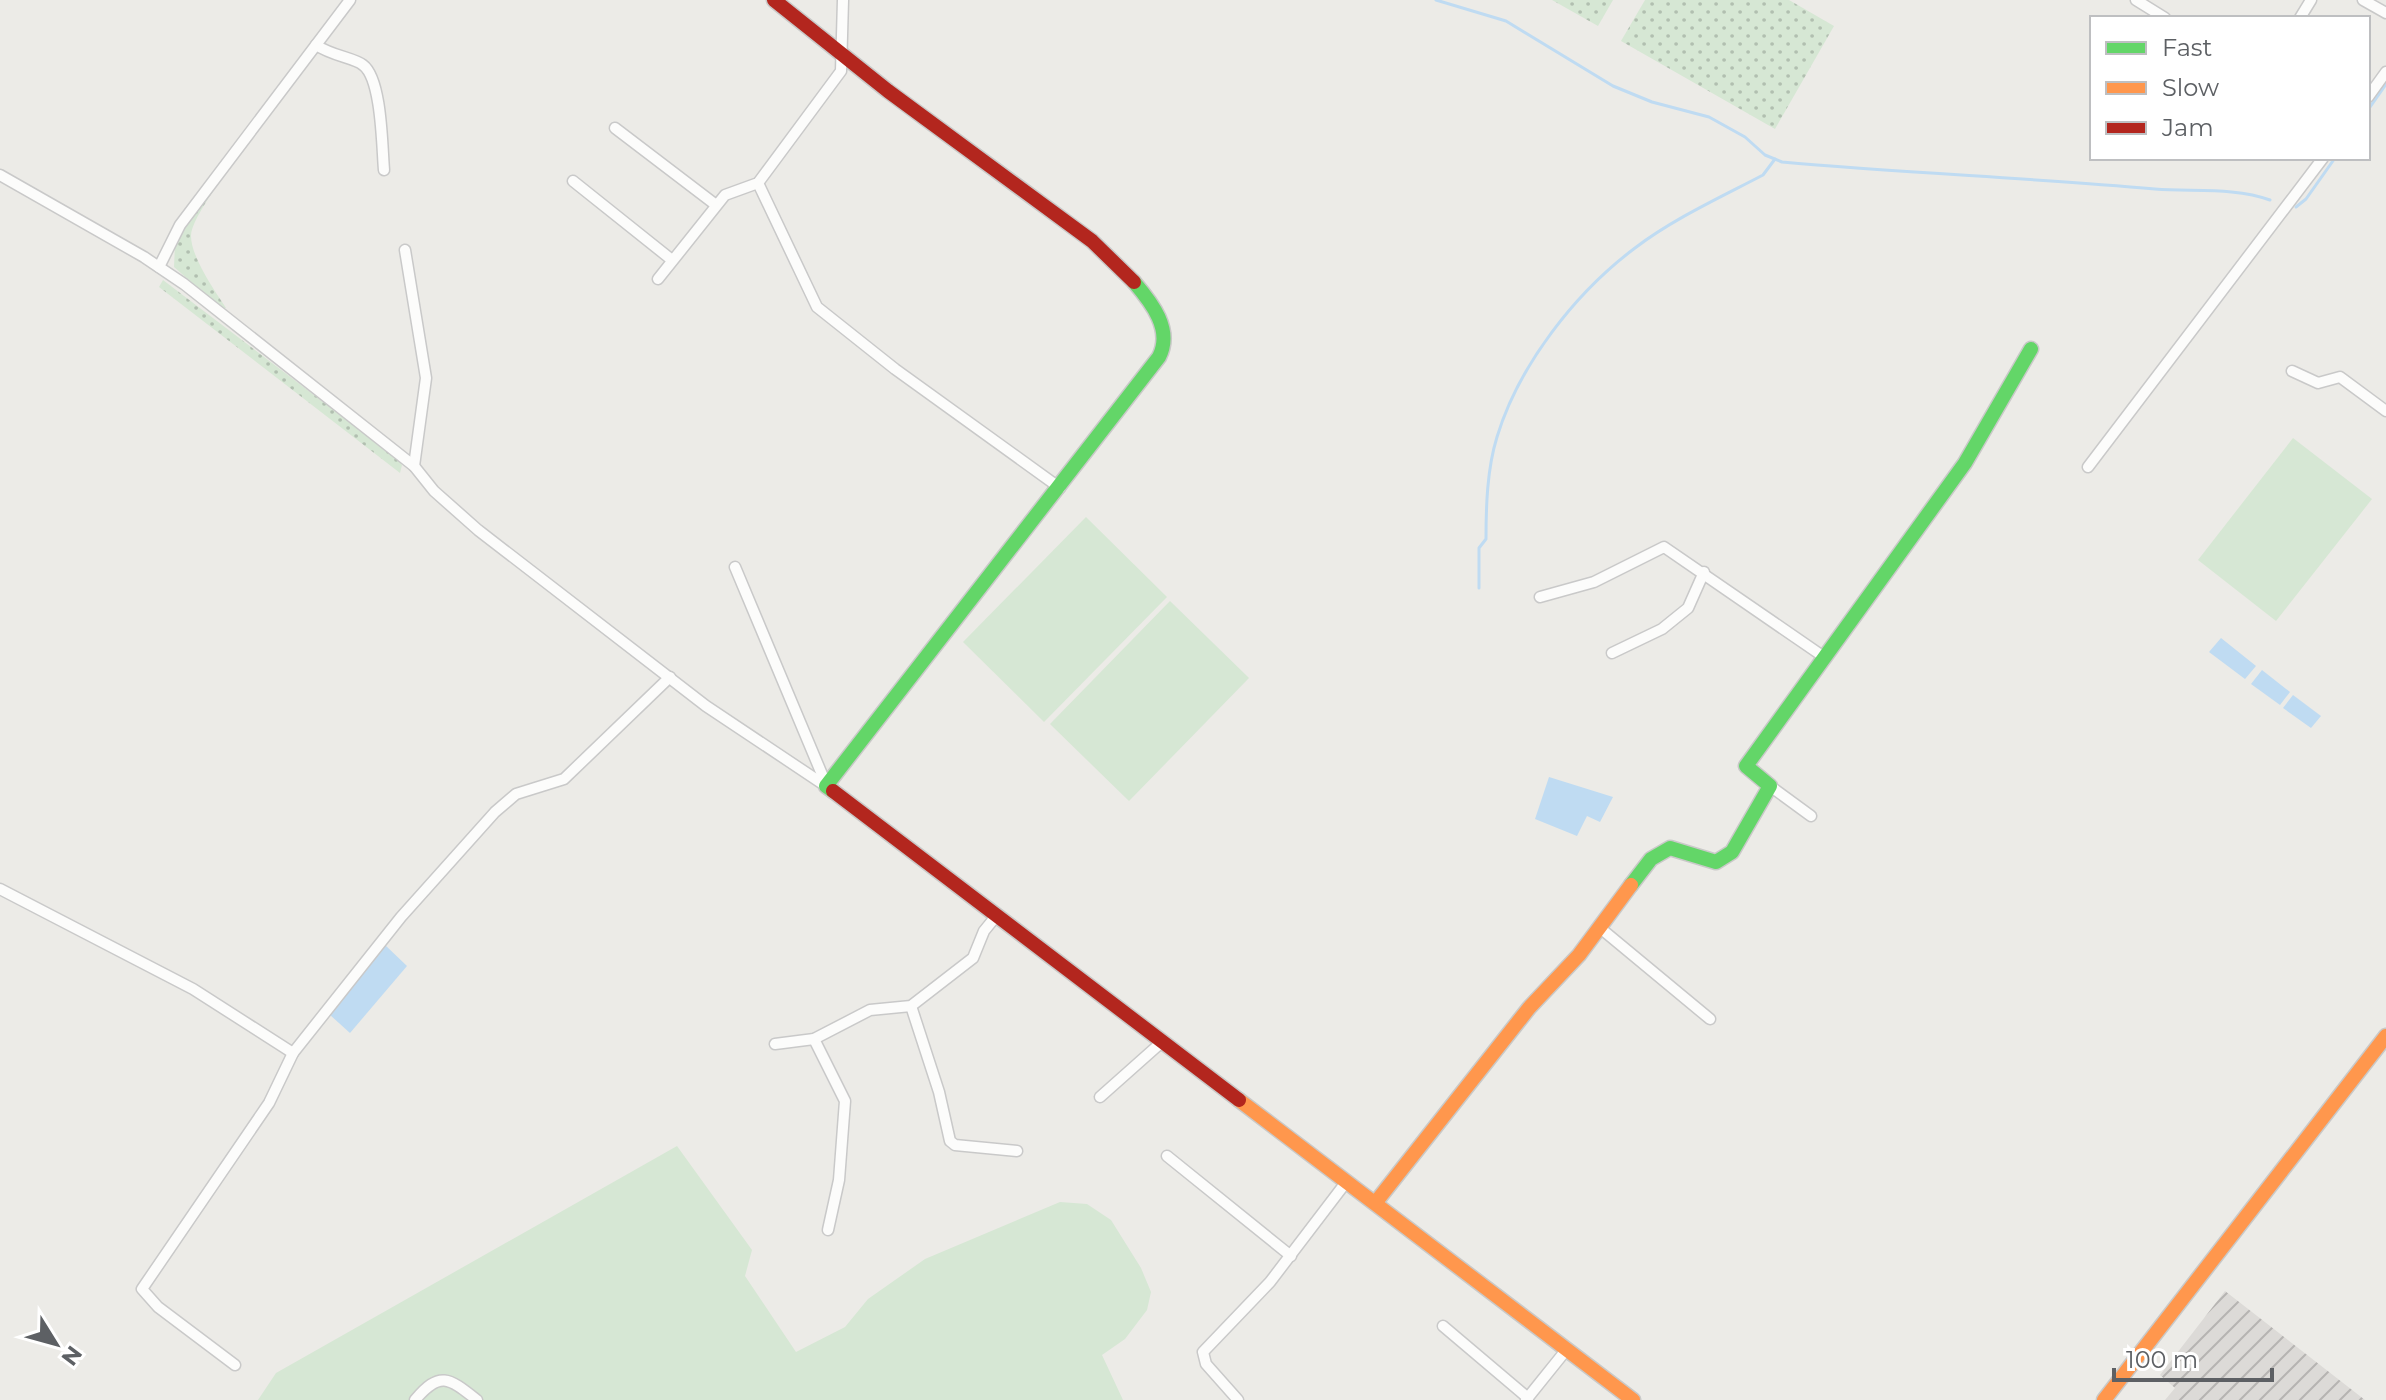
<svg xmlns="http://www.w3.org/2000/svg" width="2386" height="1400" viewBox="0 0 2386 1400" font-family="Montserrat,sans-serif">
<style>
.industrial{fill:url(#industrial-furrows)}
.grass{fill:url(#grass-dots)}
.garden{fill:#d6e7d4}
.water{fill:#bfdbf2}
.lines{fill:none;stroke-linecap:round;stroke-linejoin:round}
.stream{stroke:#bfdbf2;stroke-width:3}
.street-casing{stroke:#c9c9c9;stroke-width:13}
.fast-casing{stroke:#c9c9c8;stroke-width:17}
.slow-casing{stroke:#c9c9c8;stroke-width:17}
.jam-casing{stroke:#c9c9c8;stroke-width:17}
.street{stroke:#fcfcfb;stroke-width:10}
.fast{stroke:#63d668;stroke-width:14}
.slow{stroke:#ff974d;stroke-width:14}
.jam{stroke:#b3261e;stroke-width:14}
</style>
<defs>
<pattern id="industrial-furrows" width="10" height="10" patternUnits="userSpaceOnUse" patternTransform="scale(2)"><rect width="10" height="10" fill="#dcdad7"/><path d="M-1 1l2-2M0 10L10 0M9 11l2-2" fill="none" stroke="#b6b4b2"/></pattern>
<pattern id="grass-dots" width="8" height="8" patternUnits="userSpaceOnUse" patternTransform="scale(2)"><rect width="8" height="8" fill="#d6e7d4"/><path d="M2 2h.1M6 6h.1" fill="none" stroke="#b1bfb0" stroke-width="1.8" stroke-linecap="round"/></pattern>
</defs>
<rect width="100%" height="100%" fill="#ecebe7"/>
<path class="industrial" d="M 2225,1291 L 2365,1400 L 2165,1400 L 2175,1388 L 2160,1375 Z"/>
<g class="grass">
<path d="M 1552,0 L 1613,0 L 1598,26 Z"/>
<path d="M 1645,0 L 1789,0 L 1834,26 L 1775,129 L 1621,41 Z"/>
<path d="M 282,98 C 265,122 190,213 191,236 C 191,257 215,291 226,308 L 222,309 L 174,267 L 175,244 L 185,224 Z"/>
<path d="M 163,280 L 398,459 L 402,465 L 400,473 L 159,287 Z"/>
</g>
<g class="garden">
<path d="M 2293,438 L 2372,499 L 2276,621 L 2198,560 Z"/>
<path d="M 1086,517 L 1167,597 L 1044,722 L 963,642 Z"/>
<path d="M 1170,601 L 1249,678 L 1129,801 L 1050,724 Z"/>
<path d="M 677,1146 L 752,1250 L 745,1276 L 796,1352 L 845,1327 L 868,1299 L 925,1259 L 1060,1202 L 1087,1204 L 1111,1220 L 1141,1268 L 1151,1292 L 1147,1310 L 1125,1339 L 1102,1355 L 1123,1400 L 258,1400 L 276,1373 Z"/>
</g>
<g class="water">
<path d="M 2221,638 L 2256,666 L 2245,679 L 2209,652 Z"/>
<path d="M 2262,670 L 2290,692 L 2280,705 L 2251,684 Z"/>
<path d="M 2293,695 L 2321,716 L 2311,728 L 2283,708 Z"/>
<path d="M 1549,777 L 1613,797 L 1600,822 L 1587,816 L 1577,836 L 1535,819 Z"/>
<path d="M 385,945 L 407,966 L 350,1033 L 329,1014 Z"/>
</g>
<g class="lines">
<g class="stream">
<path d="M 1436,0 L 1506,21 L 1613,86 L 1652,102 L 1709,117 L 1745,137 L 1765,155 L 1782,162 C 1906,173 2030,178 2155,189 C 2192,192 2235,187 2270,200"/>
<path d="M 2368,110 L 2386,84"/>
<path d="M 2296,207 L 2306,199 L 2335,158"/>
<path d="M 1479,588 L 1479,548 L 1486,539 C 1486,507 1487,469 1497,437 C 1519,365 1575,293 1635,248 C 1673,219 1721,197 1763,175 L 1775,159"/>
</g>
<defs>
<g id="street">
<path d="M 2136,0 L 2165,18"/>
<path d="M 2363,0 L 2386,13"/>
<path d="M 2300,18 L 2311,0"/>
<path d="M 316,45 C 332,56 355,58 363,65 C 382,79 382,148 384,170"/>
<path d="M 2368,97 L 2386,72"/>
<path d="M 615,128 L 716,205"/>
<path d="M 0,175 L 144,257 L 184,284 L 414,466 L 434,491 L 478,530 L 706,706 L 826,786"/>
<path d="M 573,181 L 672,260"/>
<path d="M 758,183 L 817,307 L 895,369 L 1060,488"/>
<path d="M 405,250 L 426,378 L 414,466"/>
<path d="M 159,267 L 180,225 L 350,0"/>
<path d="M 658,279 L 725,195 L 758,183 L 841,71 L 843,0"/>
<path d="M 2292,371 L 2318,383 L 2340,377 L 2386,411"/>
<path d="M 2088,467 L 2323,158"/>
<path d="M 735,567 L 826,784"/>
<path d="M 1540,597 L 1594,582 L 1664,547 L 1824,657"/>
<path d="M 1612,653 L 1662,629 L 1688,608 L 1704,572"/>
<path d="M 1770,786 L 1811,816"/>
<path d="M 0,889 L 193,989 L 293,1053"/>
<path d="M 1599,927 L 1710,1019"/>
<path d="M 911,1006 L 939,1092 L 950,1141 L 955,1145 L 1017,1151"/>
<path d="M 814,1039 L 845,1101 L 839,1180 L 828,1230"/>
<path d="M 775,1044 L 814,1039 L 870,1010 L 911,1006 L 973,958 L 984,931 L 997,915"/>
<path d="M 1100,1097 L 1163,1041"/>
<path d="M 1167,1156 L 1291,1256"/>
<path d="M 1443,1326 L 1528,1398"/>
<path d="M 235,1365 L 158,1307 L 142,1289 L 269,1103 L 293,1053 L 401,917 L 495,812 L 516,794 L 564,779 L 670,677"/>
<path d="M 415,1400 C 440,1370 449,1378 477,1400"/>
<path d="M 1238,1400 L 1206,1364 L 1203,1352 L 1270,1282 L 1347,1181"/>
<path d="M 1526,1400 L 1567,1349"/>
</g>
<g id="fast">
<path d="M 833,791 L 826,786 L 1159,357 C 1173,330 1152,303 1134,282"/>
<path d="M 1631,885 L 1651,859 L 1670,848 L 1716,862 L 1732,852 L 1770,786 L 1746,766 L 1965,463 L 2031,349"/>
</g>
<g id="slow">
<path d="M 1239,1100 L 1633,1400"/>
<path d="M 1376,1202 L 1529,1008 L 1579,955 L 1631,885"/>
<path d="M 2104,1400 L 2386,1036"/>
</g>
<g id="jam">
<path d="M 774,0 L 888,91 L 1092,241 L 1134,282"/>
<path d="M 833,791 L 1239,1100"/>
</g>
</defs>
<use href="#street" class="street-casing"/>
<use href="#fast" class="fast-casing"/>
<use href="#slow" class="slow-casing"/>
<use href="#jam" class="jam-casing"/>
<use href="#street" class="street"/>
<use href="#fast" class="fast"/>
<use href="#slow" class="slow"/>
<use href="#jam" class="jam"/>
</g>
<rect x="2090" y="16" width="280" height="144" fill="#ffffff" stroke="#bebfc1" stroke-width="2"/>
<rect x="2106" y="42" width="40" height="12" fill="#63d668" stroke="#bebfc1" stroke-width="2"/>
<text x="2162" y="56" font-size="24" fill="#5d6064">Fast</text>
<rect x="2106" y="82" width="40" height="12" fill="#ff974d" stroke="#bebfc1" stroke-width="2"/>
<text x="2162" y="96" font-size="24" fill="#5d6064">Slow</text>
<rect x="2106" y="122" width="40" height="12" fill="#b3261e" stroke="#bebfc1" stroke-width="2"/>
<text x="2162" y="136" font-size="24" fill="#5d6064">Jam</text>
<g transform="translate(56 1344) rotate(127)" stroke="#ffffff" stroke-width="6" paint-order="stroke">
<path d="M0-6L14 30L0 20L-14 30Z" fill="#5d6064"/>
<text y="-12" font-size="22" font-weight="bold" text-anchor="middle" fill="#5d6064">N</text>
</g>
<path d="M2114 1368v12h158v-12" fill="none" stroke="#5d6064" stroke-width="4"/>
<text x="2126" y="1368" font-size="24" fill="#5d6064" stroke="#ffffff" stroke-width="6" paint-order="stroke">100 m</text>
</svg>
